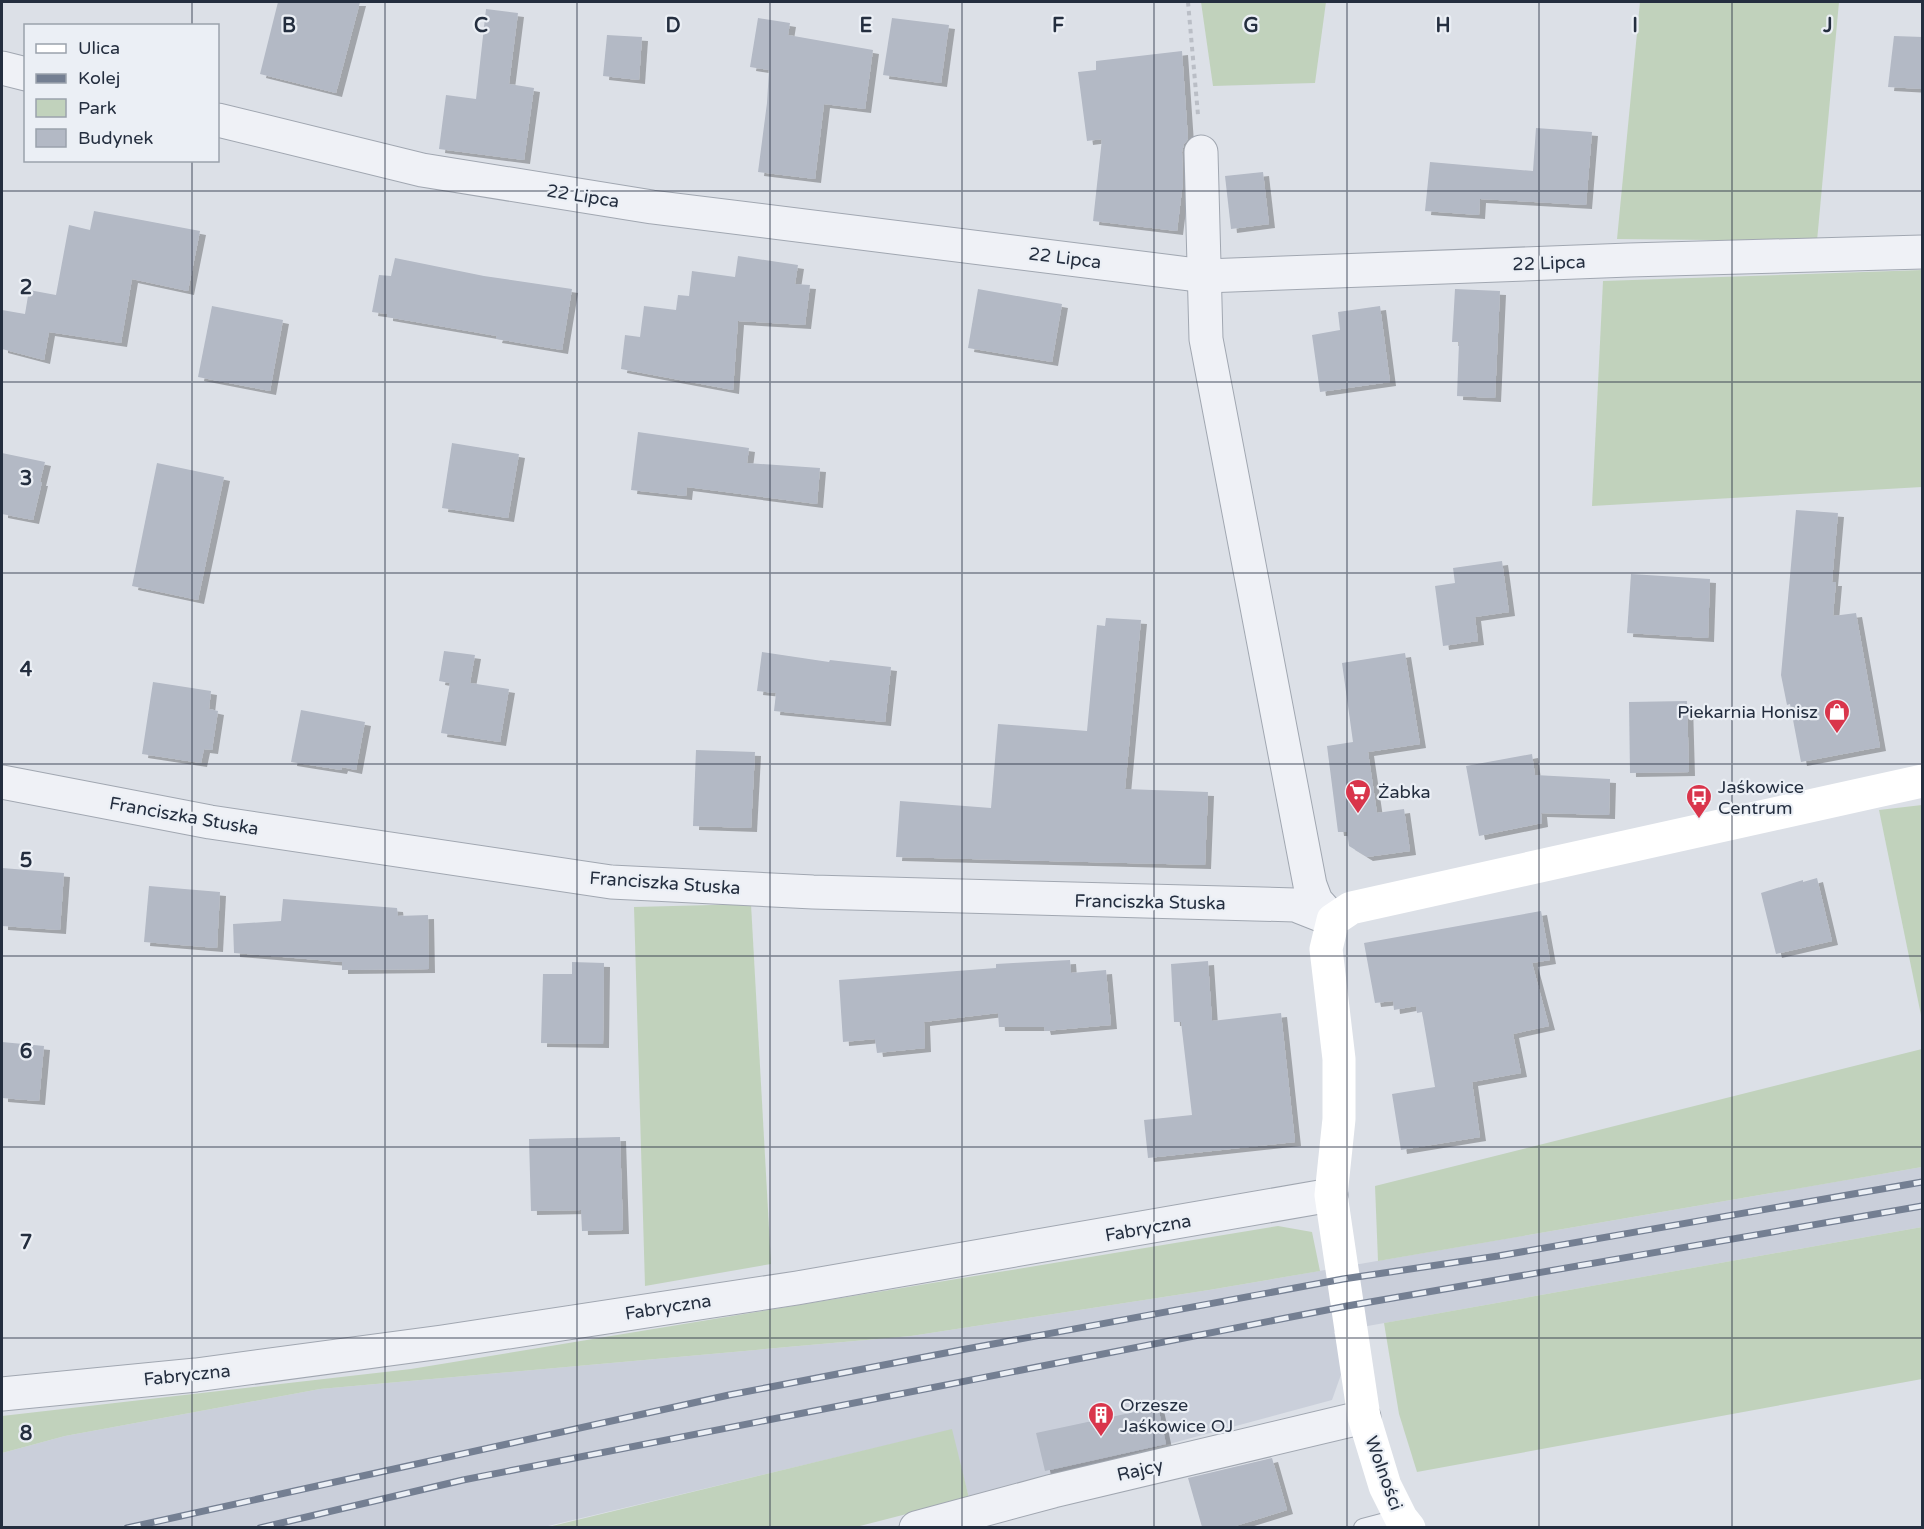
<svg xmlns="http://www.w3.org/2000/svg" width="1924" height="1529" viewBox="0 0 1924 1529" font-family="'Varela Round',sans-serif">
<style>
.built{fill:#cacfda}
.green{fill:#c1d2bc}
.building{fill:#b3b9c5;filter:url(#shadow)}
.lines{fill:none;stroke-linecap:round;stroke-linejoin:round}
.lane-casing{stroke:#a1a7b1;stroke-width:20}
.street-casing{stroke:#a1a7b1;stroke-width:35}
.path{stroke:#babec6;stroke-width:4;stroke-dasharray:4.5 4.5;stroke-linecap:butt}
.lane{stroke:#eff1f6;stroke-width:18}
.street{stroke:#eff1f6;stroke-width:33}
.secondary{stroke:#fff;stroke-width:33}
.rail-casing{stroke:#747f92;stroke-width:7}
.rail{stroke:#ebeff5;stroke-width:4.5;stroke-dasharray:14;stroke-linecap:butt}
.grid{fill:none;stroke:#242e3f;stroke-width:1.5;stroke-opacity:0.55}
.labels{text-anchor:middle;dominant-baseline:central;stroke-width:4.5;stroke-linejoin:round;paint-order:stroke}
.street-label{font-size:18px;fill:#242e3f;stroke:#ebeff5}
.poi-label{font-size:18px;fill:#242e3f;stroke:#ebeff5;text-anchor:start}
.grid-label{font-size:20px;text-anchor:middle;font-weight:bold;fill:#242e3f;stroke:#ebeff5;stroke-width:4.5;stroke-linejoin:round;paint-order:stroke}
</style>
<defs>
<filter id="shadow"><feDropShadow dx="6" dy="4" stdDeviation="0" flood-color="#0004"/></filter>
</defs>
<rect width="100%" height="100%" fill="#dce0e7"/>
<path class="built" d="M 1922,1167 L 1922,1227 L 1334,1332 L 1343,1369 L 1332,1400 L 969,1498 L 951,1430 L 544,1527 L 2,1528 L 2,1453 L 65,1436 L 320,1389 L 911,1336 L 1209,1290 Z"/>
<g class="green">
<path d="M 1201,2 L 1326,2 L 1315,83 L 1213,86 Z"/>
<path d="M 1640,2 L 1839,2 L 1817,241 L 1617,239 Z"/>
<path d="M 1922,270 L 1922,487 L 1592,506 L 1603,281 Z"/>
<path d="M 1922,805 L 1922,1020 L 1879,810 Z"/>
<path d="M 751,904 L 771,1264 L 645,1286 L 634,907 Z"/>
<path d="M 1922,1049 L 1922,1167 L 1378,1261 L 1375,1186 Z"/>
<path d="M 1278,1226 L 1312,1232 L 1320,1271 L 1209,1290 L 911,1336 L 320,1389 L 65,1436 L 2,1453 L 2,1416 L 411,1369 Z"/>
<path d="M 1922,1227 L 1922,1379 L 1417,1472 L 1399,1414 L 1384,1323 Z"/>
<path d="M 952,1429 L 969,1498 L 856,1527 L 544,1528 Z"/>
</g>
<g class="building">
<path d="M 278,2 L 360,2 L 336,93 L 260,74 Z"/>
<path d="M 486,9 L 518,13 L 509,84 L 534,88 L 524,160 L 439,149 L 446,95 L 476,99 Z"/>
<path d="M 758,18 L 790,23 L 788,35 L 873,50 L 865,109 L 824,104 L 815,179 L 758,172 L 767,103 L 769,70 L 750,67 Z"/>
<path d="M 892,18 L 949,25 L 941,83 L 883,75 Z"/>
<path d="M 607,35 L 642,37 L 639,80 L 603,76 Z"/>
<path d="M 1894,36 L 1923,37 L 1923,89 L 1888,87 Z"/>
<path d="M 1182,51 L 1188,139 L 1184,144 L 1182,152 L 1183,182 L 1177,231 L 1093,221 L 1102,139 L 1087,141 L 1078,72 L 1096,70 L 1096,61 Z"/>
<path d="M 1536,128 L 1592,132 L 1586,205 L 1480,199 L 1479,215 L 1425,211 L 1430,162 L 1533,171 Z"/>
<path d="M 1263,172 L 1269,224 L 1231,229 L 1225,176 Z"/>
<path d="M 94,211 L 200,231 L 188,291 L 132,279 L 121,343 L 49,332 L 44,360 L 2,349 L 2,310 L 25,314 L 29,290 L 56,295 L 69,225 L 90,230 Z"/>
<path d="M 738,256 L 798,265 L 795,284 L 810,285 L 805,325 L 738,321 L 733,390 L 621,369 L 625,335 L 640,337 L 644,306 L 676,310 L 678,295 L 689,296 L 692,271 L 735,277 Z"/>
<path d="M 395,258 L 484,276 L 572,289 L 562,350 L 496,339 L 497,336 L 387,317 L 387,314 L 372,312 L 379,275 L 391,276 Z"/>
<path d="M 978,289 L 1062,304 L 1052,362 L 968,348 Z"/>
<path d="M 1455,289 L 1500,291 L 1495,398 L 1457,396 L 1459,342 L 1452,342 Z"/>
<path d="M 212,306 L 283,320 L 270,391 L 198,377 Z"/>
<path d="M 1380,306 L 1390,382 L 1320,392 L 1312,335 L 1340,330 L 1338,312 Z"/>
<path d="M 638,432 L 749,448 L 747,463 L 820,468 L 817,504 L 687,487 L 686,496 L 631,490 Z"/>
<path d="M 452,443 L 519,454 L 508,518 L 442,508 Z"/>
<path d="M 2,453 L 45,462 L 40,482 L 42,482 L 33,520 L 2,514 Z"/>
<path d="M 157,463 L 224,477 L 198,600 L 132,586 Z"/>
<path d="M 1796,510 L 1838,513 L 1832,582 L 1836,582 L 1833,616 L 1856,613 L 1880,747 L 1801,762 L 1790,704 L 1787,705 L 1781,675 Z"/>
<path d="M 1502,561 L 1509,612 L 1475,617 L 1478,641 L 1443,646 L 1435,586 L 1455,583 L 1453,568 Z"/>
<path d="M 1631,574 L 1710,579 L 1708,638 L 1627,633 Z"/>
<path d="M 1106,618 L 1141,620 L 1125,789 L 1208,792 L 1205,865 L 896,857 L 900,801 L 991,808 L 998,724 L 1087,731 L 1097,625 L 1105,626 Z"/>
<path d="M 444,651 L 475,655 L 470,683 L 509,689 L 500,742 L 441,733 L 450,683 L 439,681 Z"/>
<path d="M 762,652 L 829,662 L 830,660 L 891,667 L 885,722 L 774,711 L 776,693 L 757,691 Z"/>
<path d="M 1405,653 L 1420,744 L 1368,752 L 1377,813 L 1404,809 L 1410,851 L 1367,857 L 1349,846 L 1347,832 L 1338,832 L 1327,746 L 1353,742 L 1342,663 Z"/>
<path d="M 153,682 L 211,691 L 209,709 L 218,711 L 212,750 L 204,749 L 201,763 L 142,754 Z"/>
<path d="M 1687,701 L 1689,772 L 1630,773 L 1629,702 Z"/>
<path d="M 301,710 L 365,722 L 356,770 L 342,767 L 341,770 L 291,762 Z"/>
<path d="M 696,750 L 755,752 L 751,828 L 693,826 Z"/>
<path d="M 1532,754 L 1535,775 L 1610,779 L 1609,815 L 1541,813 L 1542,823 L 1479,836 L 1466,766 Z"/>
<path d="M 2,868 L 64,873 L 60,930 L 2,926 Z"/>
<path d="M 1817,878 L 1832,941 L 1776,954 L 1761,893 L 1803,880 L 1803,882 Z"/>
<path d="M 149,886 L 220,892 L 217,948 L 144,942 Z"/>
<path d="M 283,899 L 397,908 L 398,916 L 428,915 L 429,969 L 342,970 L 342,962 L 234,953 L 233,924 L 281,921 Z"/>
<path d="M 1541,911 L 1550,960 L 1532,963 L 1549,1026 L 1513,1034 L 1521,1073 L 1472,1082 L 1480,1137 L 1401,1150 L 1392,1094 L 1435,1087 L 1422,1012 L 1417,1013 L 1416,1006 L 1394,1010 L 1393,1001 L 1375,1003 L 1364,943 Z"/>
<path d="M 1070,960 L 1071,973 L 1106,970 L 1111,1025 L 1045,1031 L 1044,1027 L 999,1027 L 998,1013 L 924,1022 L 925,1048 L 877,1053 L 875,1039 L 843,1042 L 839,980 L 996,968 L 996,964 Z"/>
<path d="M 1208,961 L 1212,1021 L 1281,1013 L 1295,1142 L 1148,1158 L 1144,1120 L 1192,1115 L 1181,1022 L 1174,1022 L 1171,964 Z"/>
<path d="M 572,962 L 604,963 L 603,1044 L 541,1043 L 543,974 L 572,974 Z"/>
<path d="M 2,1042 L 44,1046 L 39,1101 L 2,1098 Z"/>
<path d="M 620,1137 L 623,1230 L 582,1231 L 581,1210 L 531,1211 L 529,1139 Z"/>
<path d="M 1158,1407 L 1166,1444 L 1045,1471 L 1036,1433 Z"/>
<path d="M 1272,1458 L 1287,1510 L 1232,1527 L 1202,1527 L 1188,1478 Z"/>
</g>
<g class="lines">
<defs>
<path id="lane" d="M 1363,1528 L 1401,1518"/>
<g id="street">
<path d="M 2,68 L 26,74"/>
<path d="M 218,120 L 422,170 L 652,207 L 1205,276 L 1629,260 L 1922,252"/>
<path d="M 1201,152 L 1206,339 L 1310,885 L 1316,901 L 1333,920"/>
<path d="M 2,782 L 210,822 L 611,882 L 813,892 L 1295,905 L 1333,920"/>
<path d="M 2,1394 L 196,1375 L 442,1342 L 797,1288 L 1331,1195"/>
<path d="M 916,1528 L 1053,1491 L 1364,1417"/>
</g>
</defs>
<use href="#lane" class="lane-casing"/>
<use href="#street" class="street-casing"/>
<path class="path" d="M 1188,2 L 1198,115"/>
<use href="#lane" class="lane"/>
<use href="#street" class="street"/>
<path class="secondary" d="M 1409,1528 L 1401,1518 L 1385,1486 L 1364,1417 L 1331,1195 L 1339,1119 L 1339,1059 L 1326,949 L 1333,920 L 1351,908 L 1922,781"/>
<defs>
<g id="rail">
<path d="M 127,1528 L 729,1395 L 961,1350 L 1343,1279 L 1498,1256 L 1922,1182"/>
<path d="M 260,1528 L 463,1480 L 1347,1306 L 1922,1206"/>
</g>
</defs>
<use href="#rail" class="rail-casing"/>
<use href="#rail" class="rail"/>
</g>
<path class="grid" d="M 192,2 L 192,26M 385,2 L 385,1528M 577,2 L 577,1528M 770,2 L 770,1528M 962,2 L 962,1528M 1154,2 L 1154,1528M 1347,2 L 1347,1528M 1539,2 L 1539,1528M 1732,2 L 1732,1528M 192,160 L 192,1528M 2,191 L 1922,191M 2,382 L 1922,382M 2,573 L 1922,573M 2,764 L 1922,764M 2,956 L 1922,956M 2,1147 L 1922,1147M 2,1338 L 1922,1338"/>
<defs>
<symbol id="shop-pin" viewBox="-11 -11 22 30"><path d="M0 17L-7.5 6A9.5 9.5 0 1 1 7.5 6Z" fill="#d9354b" stroke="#ebeff5"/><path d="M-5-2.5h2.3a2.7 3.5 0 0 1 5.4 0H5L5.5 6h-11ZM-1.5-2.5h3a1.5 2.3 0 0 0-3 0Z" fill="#fff"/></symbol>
<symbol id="supermarket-pin" viewBox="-11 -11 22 30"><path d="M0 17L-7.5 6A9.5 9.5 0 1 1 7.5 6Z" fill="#d9354b" stroke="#ebeff5"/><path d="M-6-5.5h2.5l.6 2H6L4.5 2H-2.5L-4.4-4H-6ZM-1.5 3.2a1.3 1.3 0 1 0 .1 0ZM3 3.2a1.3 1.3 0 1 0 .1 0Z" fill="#fff"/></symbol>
<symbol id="bus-pin" viewBox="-11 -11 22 30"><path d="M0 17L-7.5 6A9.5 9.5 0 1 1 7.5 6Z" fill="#d9354b" stroke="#ebeff5"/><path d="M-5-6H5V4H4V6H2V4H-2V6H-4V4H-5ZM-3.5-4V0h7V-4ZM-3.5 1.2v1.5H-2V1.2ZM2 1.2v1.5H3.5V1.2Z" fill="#fff"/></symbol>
<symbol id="building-pin" viewBox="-11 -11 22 30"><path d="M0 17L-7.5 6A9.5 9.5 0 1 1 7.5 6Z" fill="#d9354b" stroke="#ebeff5"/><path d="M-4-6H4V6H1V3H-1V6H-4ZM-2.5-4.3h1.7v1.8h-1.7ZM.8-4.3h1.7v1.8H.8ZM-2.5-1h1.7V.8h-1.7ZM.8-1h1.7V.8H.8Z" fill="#fff"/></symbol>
</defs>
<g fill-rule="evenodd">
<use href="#shop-pin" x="1822" y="697" width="30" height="40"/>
<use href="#supermarket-pin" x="1343" y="777" width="30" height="40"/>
<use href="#bus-pin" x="1684" y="782" width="30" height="40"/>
<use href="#building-pin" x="1086" y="1400" width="30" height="40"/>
</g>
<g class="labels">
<g class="street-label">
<text transform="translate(583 196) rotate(9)">22 Lipca</text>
<text transform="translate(1065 258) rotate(7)">22 Lipca</text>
<text transform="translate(1549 263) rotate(-2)">22 Lipca</text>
<text transform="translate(184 816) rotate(10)">Franciszka Stuska</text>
<text transform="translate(665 883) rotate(4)">Franciszka Stuska</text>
<text transform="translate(1150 902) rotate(1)">Franciszka Stuska</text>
<text transform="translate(1148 1228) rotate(-10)">Fabryczna</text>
<text transform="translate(668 1307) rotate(-9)">Fabryczna</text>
<text transform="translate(187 1375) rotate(-6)">Fabryczna</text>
<text transform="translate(1140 1470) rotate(-13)">Rajcy</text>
<text transform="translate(1384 1473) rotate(70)">Wolności</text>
</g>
<g class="poi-label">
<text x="1818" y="712" text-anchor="end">Piekarnia Honisz</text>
<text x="1718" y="787">Jaśkowice<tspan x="1718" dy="21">Centrum</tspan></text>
<text x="1378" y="792">Żabka</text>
<text x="1120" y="1405">Orzesze<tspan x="1120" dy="21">Jaśkowice OJ</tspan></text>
</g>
</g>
<g class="grid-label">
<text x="289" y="32">B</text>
<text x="481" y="32">C</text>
<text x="673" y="32">D</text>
<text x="866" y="32">E</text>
<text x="1058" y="32">F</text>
<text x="1251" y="32">G</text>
<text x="1443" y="32">H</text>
<text x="1635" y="32">I</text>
<text x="1828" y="32">J</text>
<text x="26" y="294">2</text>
<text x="26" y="485">3</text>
<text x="26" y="676">4</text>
<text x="26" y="867">5</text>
<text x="26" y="1058">6</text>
<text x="26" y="1249">7</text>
<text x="26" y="1440">8</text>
</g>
<rect width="1924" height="1529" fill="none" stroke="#242e3f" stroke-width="6"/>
<rect x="24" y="24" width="195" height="138" fill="#ebeff5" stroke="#9ba2ac" stroke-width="1.5"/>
<rect x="36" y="44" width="30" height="9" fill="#ffffff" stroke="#9ba2ac" stroke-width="1.5"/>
<text x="78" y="54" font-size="18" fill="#242e3f">Ulica</text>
<rect x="36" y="74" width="30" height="9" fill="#747f92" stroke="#9ba2ac" stroke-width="1.5"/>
<text x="78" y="84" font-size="18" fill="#242e3f">Kolej</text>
<rect x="36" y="99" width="30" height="18" fill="#c1d2bc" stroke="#9ba2ac" stroke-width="1.5"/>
<text x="78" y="114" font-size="18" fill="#242e3f">Park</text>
<rect x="36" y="129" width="30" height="18" fill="#b3b9c5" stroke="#9ba2ac" stroke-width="1.5"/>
<text x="78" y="144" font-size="18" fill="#242e3f">Budynek</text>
</svg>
